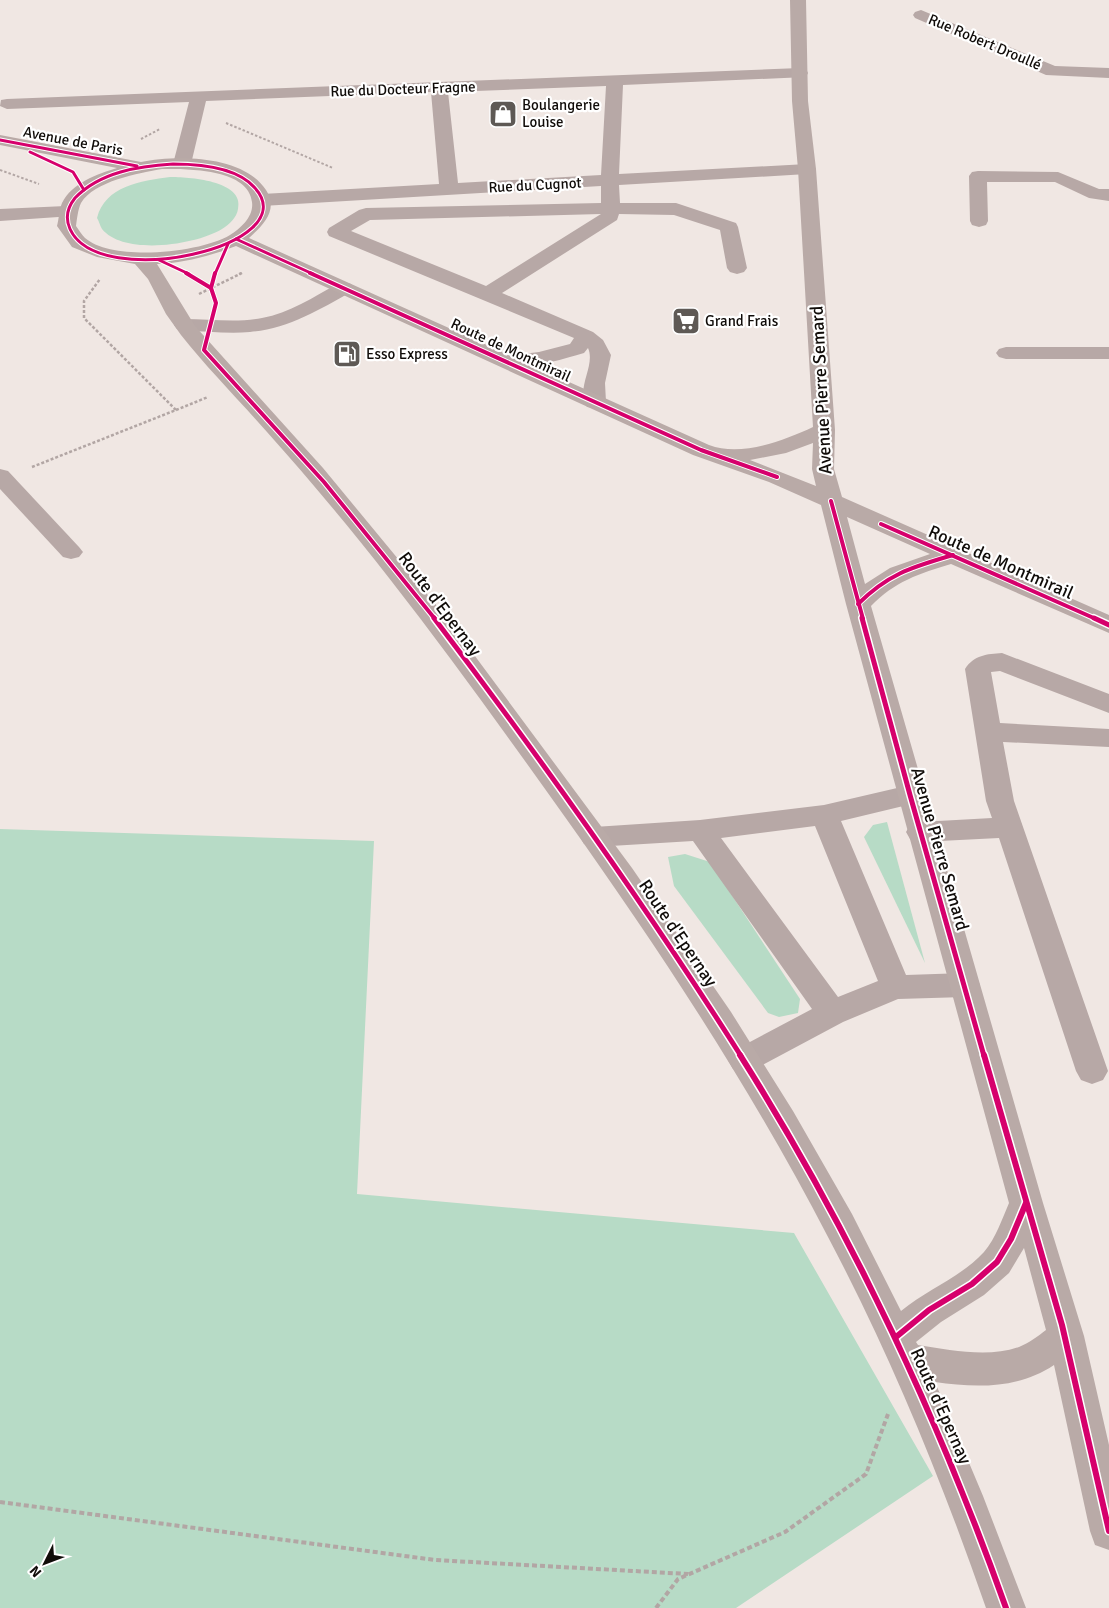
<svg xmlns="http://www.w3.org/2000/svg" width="1109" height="1608" viewBox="0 0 1109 1608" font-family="Signika,sans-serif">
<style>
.green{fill:#b7dbc6}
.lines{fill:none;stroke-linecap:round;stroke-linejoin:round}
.path-far2{stroke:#b2a6a4;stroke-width:2;stroke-dasharray:2.5 2;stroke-linecap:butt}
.path-far1{stroke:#b2a6a4;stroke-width:2.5;stroke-dasharray:3 2;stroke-linecap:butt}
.path{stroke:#b2a6a4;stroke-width:4;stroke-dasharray:5 3;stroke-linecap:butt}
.minor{fill:#b7a8a6;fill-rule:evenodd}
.major{fill:#b9aaa7;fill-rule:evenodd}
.cycleway-far3-casing{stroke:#fff;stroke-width:5}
.cycleway-far2-casing{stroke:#fff;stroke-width:6}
.cycleway-far1-casing{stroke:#fff;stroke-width:8}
.cycleway-casing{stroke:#fff;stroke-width:9}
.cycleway-far3{stroke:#d6006c;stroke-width:3}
.cycleway-far2{stroke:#d6006c;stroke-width:4}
.cycleway-far1{stroke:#d6006c;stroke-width:5}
.cycleway{stroke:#d6006c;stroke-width:6}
.labels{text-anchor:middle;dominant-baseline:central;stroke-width:4.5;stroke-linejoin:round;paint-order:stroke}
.far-street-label{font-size:15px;fill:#100c09;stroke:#fff}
.far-poi-label{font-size:15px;fill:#100c09;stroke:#fff;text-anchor:start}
.street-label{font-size:18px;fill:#100c09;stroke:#fff}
</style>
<rect width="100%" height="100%" fill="#f0e7e3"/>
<g class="green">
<path d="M 170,177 C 187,177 245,180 238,209 C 237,217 229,225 222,229 C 196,245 124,256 102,229 C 100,226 99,221 97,218 C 105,186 141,181 170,177 Z"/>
<path d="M 887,822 L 925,963 L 864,837 L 873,825 Z"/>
<path d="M 0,829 L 374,841 L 357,1194 L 794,1233 L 933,1476 L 736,1608 L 0,1608 Z"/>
<path d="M 685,854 L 710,862 L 800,999 L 798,1013 L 779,1017 L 768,1013 L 674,886 L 668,857 Z"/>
</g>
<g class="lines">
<g class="path-far2">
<path d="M 226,123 L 333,168"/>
<path d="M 141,139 L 160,129"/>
<path d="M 0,170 L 39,184"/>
<path d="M 239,274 L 243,272"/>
</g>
<g class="path-far1">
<path d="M 199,294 L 242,273"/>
<path d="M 176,410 L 208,397"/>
<path d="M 32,467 L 176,410 L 84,318 L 84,301 L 100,279"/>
</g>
<g class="path">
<path d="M 0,1502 L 435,1560 L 688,1574"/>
<path d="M 656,1608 L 678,1579 L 785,1532 L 866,1474 L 888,1414"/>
</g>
<g class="minor">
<path d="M 921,10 L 1055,66 L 1109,68 L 1109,78 L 1046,75 L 915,18 L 913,15 L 915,12 Z"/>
<path d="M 800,68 L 806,69 L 808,73 L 806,77 L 623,85 L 619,174 L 807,164 L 813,165 L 816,169 L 813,173 L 807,174 L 619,185 L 620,203 L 676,203 L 736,223 L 738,227 L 747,268 L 744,272 L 737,274 L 730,272 L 727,268 L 720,230 L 674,215 L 619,214 L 617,220 L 502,293 L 593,332 L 603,340 L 611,355 L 605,383 L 606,402 L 603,407 L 595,408 L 587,407 C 575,388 596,366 588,348 L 584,353 C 559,360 523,372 498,365 L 495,361 L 498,357 L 539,352 L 570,344 L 574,338 L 329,236 L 327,232 L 329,228 L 359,210 L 366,208 L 601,203 L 601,186 L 262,206 L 255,204 L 253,200 L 255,196 L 262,194 L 439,184 L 431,92 L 206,101 L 191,164 L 188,168 L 182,169 L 176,168 L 173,164 L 189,102 L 7,109 L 0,106 L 1,100 L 7,99 ZM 606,86 L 601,175 L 458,183 L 448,92 ZM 601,214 L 486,286 L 351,231 L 370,220 Z"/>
<path d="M 978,171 L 1058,172 L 1099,189 L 1109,189 L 1109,201 L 1089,198 L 1055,182 L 987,182 L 988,221 L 986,225 L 979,227 L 972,225 L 970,221 L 969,176 L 972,172 Z"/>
<path d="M 66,206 L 73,208 L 75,212 L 73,216 L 0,221 L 0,209 Z"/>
<path d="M 344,282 L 351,284 L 354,288 L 351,292 C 319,310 287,329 250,332 C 228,334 206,331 184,331 L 177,329 L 174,325 L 177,321 L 184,319 C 210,319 237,323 262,318 C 289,313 314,297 337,284 Z"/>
<path d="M 1006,347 L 1109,347 L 1109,359 L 1006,359 L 999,357 L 996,353 L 999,349 Z"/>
<path d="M 0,469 L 8,471 L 79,547 L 83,552 L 79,557 L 71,559 L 63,557 L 0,489 Z"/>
<path d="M 1002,653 L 1109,694 L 1109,713 L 1000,671 L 991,672 L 1000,723 L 1109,729 L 1109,747 L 1003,742 L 1014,801 L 1108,1071 L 1103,1080 L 1092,1084 L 1081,1080 L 1076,1071 L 999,838 L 920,842 L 910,839 L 906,832 L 910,825 L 920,822 L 992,818 L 986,801 L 965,669 C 974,655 987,654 1002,653 Z"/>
<path d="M 910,785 L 920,788 L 924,795 L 920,802 L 841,821 L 906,975 L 965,973 L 976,976 L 980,985 L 976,994 L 965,997 L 898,999 L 843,1022 L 755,1069 L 744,1073 L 733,1069 L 728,1060 L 733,1051 L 812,1009 L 693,841 L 594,847 L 584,844 L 580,837 L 584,830 L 594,827 L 700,820 L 824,805 ZM 815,826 L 878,981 L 838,997 L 721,838 Z"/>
</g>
<path class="major" d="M 790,0 L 806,0 L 808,101 L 816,169 L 835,430 L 834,469 L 842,497 L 1109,615 L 1109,633 L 951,564 C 920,573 894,582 871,606 L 1043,1203 L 1084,1336 L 1109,1445 L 1109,1550 L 1095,1545 L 1090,1531 L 1054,1365 C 1018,1389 976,1388 935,1382 L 983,1496 L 1026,1608 L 986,1608 C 942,1481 891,1356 828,1237 C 752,1090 661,952 565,817 C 508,737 450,656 389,578 C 350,528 309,479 267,432 C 238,399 208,369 181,335 L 166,314 L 148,279 L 135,264 L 97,257 L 72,247 L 57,226 C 59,219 59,210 62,203 C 72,183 97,174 117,168 L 0,145 L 0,135 L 141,162 C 177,155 243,155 266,190 C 279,210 263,225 249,238 L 709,445 C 741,457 783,441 813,427 L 798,169 L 792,101 ZM 162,169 C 186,169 248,168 252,202 C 254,216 241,228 230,235 C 200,253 113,262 85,238 C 82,235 79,230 76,226 C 77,219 78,209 81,203 C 94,181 139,173 162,169 ZM 236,246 L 693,455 L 769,482 L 821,505 L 846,604 L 1009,1203 C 1002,1219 996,1238 984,1252 C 961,1277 928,1289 901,1311 L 852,1214 L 793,1111 L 731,1012 L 632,868 L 446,617 L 323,468 L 195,326 L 157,264 C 184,263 210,256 236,246 ZM 813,443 L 812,469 L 816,486 L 750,460 L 786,453 ZM 847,517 L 930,554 L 890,568 L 865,584 ZM 1024,1248 L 1046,1330 C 1038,1336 1029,1343 1019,1347 C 988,1358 950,1350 918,1345 L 916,1342 L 941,1322 L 984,1295 L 1009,1273 Z"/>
<defs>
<g id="cycleway-far3">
<path d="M 0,140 L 137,166"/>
<path d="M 30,152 L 73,172 L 84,190"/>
<path d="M 173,164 C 199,164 237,167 255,188 C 307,246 99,293 70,229 C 65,218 67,208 75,198 C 100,172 139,166 173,164 Z"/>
<path d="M 236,239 L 313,274"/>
<path d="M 159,260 L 189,274"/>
<path d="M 215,274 L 228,244"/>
</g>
<g id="cycleway-far2">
<path d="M 186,273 L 211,288 L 215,273"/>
<path d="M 310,273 L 701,450 L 777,477"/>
<path d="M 211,288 L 216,303 L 204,350 L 324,482 L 435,619"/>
<path d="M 831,501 L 863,619"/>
<path d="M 881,524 L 1096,619"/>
<path d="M 858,604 C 889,573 913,567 953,555"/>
</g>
<g id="cycleway-far1">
<path d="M 434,618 C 542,760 646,906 741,1056"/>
<path d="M 862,618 L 910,795 L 984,1056"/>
<path d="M 1094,618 L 1109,625"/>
</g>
<g id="cycleway">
<path d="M 740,1055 C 850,1229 937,1414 1006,1608"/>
<path d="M 984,1055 L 1062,1325 L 1109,1531"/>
<path d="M 896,1337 L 929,1310 L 972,1284 L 997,1262 L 1011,1239 L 1026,1203"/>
</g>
</defs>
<use href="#cycleway-far3" class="cycleway-far3-casing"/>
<use href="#cycleway-far2" class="cycleway-far2-casing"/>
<use href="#cycleway-far1" class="cycleway-far1-casing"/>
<use href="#cycleway" class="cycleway-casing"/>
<use href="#cycleway-far3" class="cycleway-far3"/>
<use href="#cycleway-far2" class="cycleway-far2"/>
<use href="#cycleway-far1" class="cycleway-far1"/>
<use href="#cycleway" class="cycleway"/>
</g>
<defs>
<symbol id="shop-square" viewBox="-11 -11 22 22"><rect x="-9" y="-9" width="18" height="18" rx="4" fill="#5e5955" stroke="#fff"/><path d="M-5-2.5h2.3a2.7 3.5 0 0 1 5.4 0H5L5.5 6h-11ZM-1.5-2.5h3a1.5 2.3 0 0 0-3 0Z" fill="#fff"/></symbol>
<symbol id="supermarket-square" viewBox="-11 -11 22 22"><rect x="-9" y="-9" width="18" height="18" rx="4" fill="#5e5955" stroke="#fff"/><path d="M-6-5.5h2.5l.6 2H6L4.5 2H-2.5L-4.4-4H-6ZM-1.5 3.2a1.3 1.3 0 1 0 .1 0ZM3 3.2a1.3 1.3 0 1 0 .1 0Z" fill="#fff"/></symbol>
<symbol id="fuel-square" viewBox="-11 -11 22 22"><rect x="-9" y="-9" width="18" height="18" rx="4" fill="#5e5955" stroke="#fff"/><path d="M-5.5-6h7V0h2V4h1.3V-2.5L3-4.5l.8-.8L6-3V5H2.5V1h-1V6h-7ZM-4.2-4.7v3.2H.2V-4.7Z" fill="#fff"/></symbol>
</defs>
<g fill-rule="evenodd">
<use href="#shop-square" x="487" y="98" width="32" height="32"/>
<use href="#supermarket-square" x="670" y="305" width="32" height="32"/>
<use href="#fuel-square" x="331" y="338" width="32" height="32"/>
</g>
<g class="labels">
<g class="far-street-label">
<text transform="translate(985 42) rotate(23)">Rue Robert Droullé</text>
<text transform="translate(403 89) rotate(-2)">Rue du Docteur Fragne</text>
<text transform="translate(73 141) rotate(11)">Avenue de Paris</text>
<text transform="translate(535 185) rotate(-3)">Rue du Cugnot</text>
<text transform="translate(511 350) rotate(25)">Route de Montmirail</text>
</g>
<g class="far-poi-label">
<text x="522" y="105">Boulangerie<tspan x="522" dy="17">Louise</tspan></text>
<text x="705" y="321">Grand Frais</text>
<text x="366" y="354">Esso Express</text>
</g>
<g class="street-label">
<text transform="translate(821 390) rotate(-93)">Avenue Pierre Semard</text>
<text transform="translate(1001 562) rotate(24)">Route de Montmirail</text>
<text transform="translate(440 604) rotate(53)">Route d'Epernay</text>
<text transform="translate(940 849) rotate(74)">Avenue Pierre Semard</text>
<text transform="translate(678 933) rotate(56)">Route d'Epernay</text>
<text transform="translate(941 1406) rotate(66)">Route d'Epernay</text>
</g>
</g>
<g transform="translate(45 1563) rotate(228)" stroke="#ffffff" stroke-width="4" paint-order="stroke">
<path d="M0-4L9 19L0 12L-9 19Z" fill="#100c09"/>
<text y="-8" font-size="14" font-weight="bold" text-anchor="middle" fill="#100c09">N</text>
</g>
</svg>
